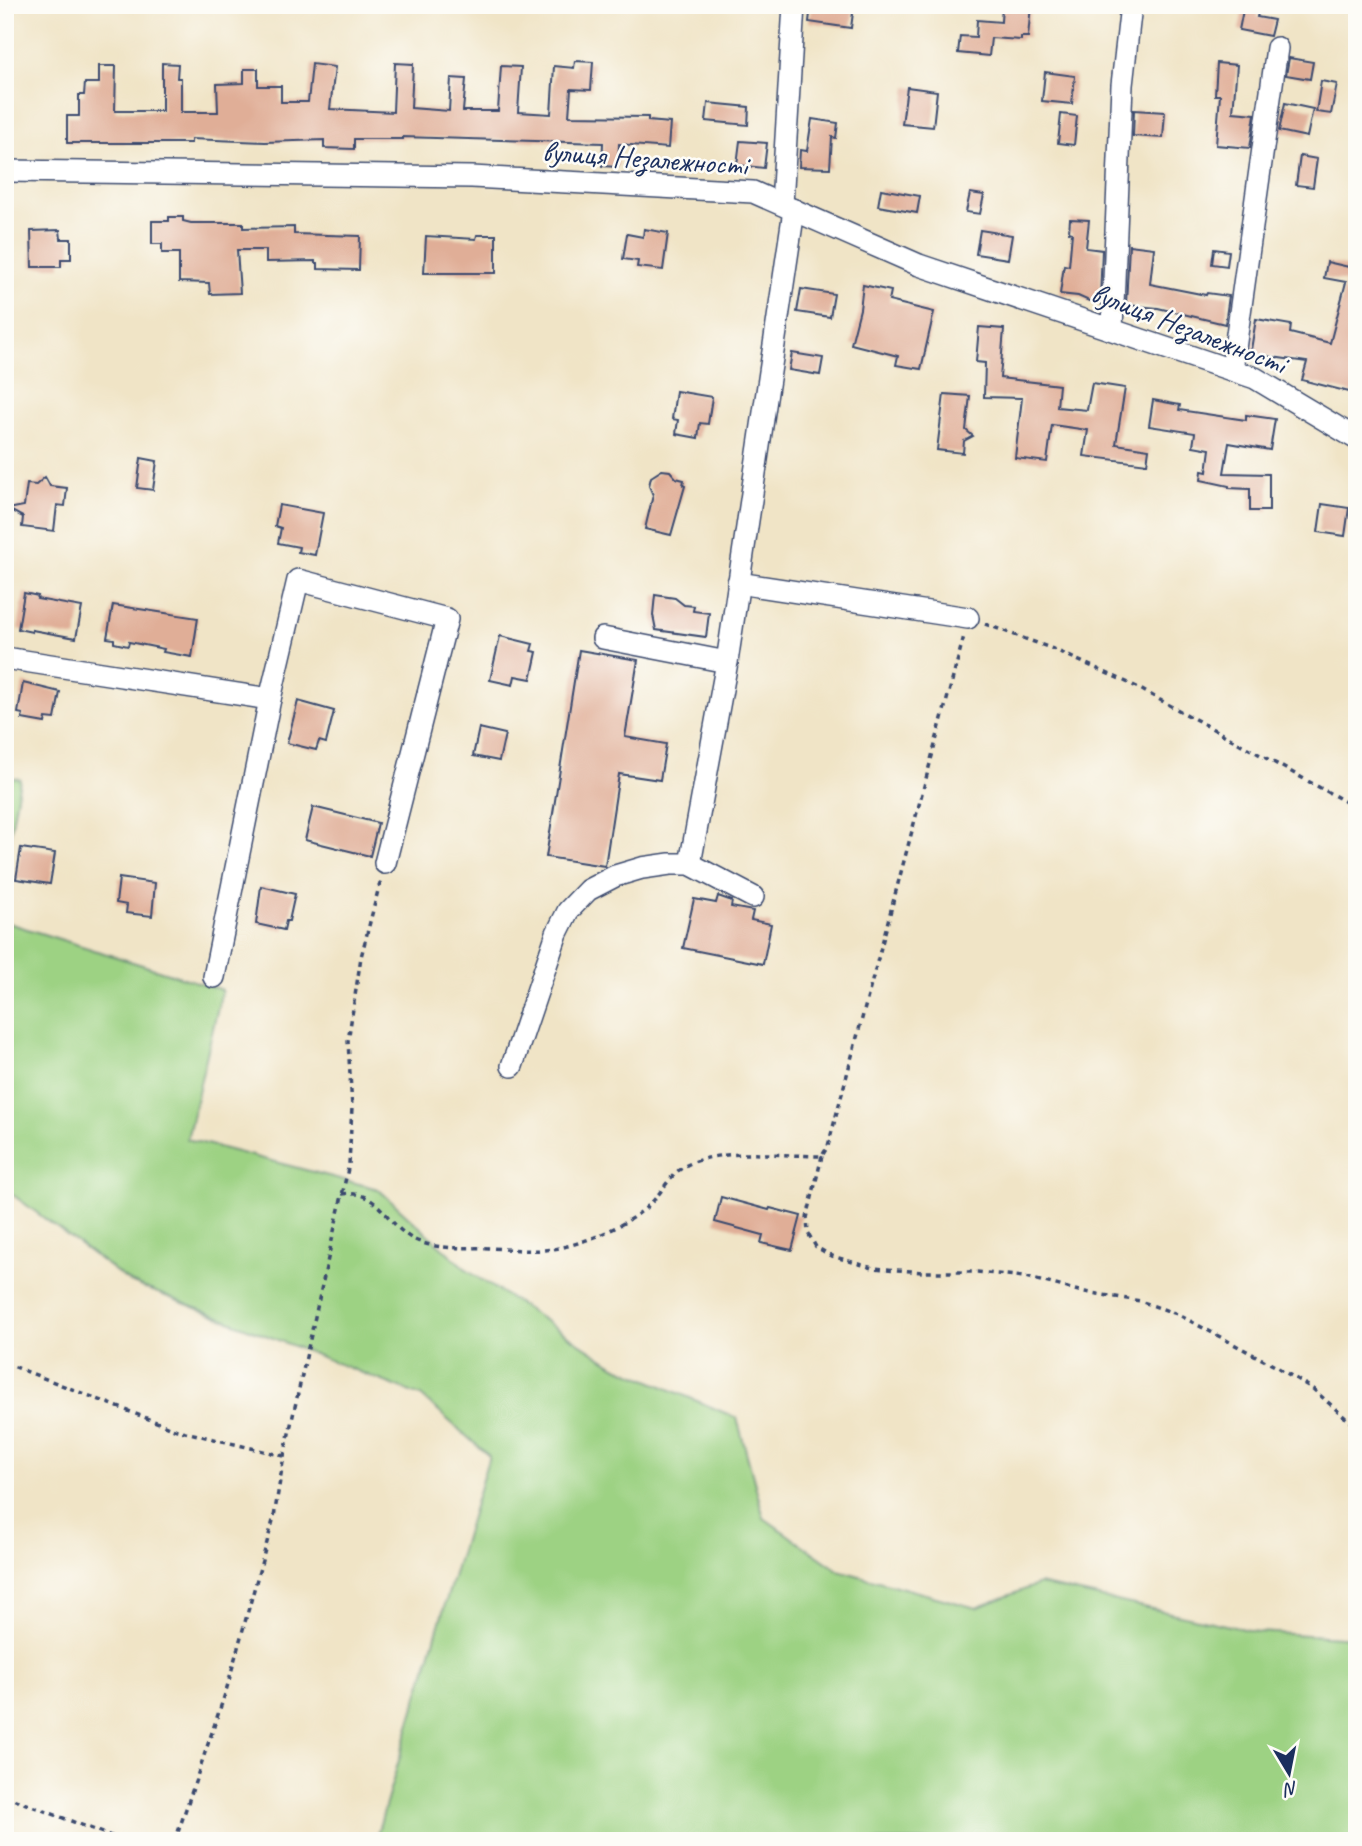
<svg xmlns="http://www.w3.org/2000/svg" width="1362" height="1846" viewBox="0 0 1362 1846" font-family="Caveat,sans-serif">
<style>
.green{fill:#9dd283;stroke:#5c8070;stroke-width:2}
.building{fill:#e0ae97}
.lines{fill:none;stroke-linecap:round;stroke-linejoin:round}
.minor-casing{stroke:#3b4a6e;stroke-width:24}
.path{stroke:#3b4a6e;stroke-width:3.5;stroke-dasharray:5 5;stroke-linecap:butt}
.minor{stroke:#fff;stroke-width:21}
.labels{text-anchor:middle;dominant-baseline:central;stroke-width:5;stroke-linejoin:round;paint-order:stroke}
.street-label{font-size:30px;fill:#1b2f5e;stroke:#fdfcf7}
</style>
<rect width="100%" height="100%" fill="#fdfcf7"/>
<filter id="ink" filterUnits="userSpaceOnUse"><feTurbulence type="fractalNoise" baseFrequency=".0143" numOctaves="2"/><feDisplacementMap in="SourceGraphic" scale="14" xChannelSelector="R" yChannelSelector="G"/><feConvolveMatrix kernelMatrix="1 2 1 2 8 2 1 2 1" color-interpolation-filters="sRGB"/></filter>
<filter id="wash" filterUnits="userSpaceOnUse"><feTurbulence type="fractalNoise" baseFrequency=".00686" numOctaves="4" result="noise"/><feDisplacementMap in="SourceGraphic" scale="28" xChannelSelector="R" yChannelSelector="G"/><feGaussianBlur stdDeviation="1.57" result="paint"/><feColorMatrix in="noise" values="0 0 0 0 0 0 0 0 0 0 0 0 0 0 0 0 0 1.4 0 .05"/><feComposite in="paint" operator="in"/></filter>
<g filter="url(#wash)">
<rect width="100%" height="100%" fill="#f0e4c6"/>
<g class="green">
<path d="M 5,776 L 20,779 L 5,864 Z"/>
<path d="M 5,922 L 222,990 L 187,1139 L 378,1189 L 468,1271 L 615,1366 L 737,1418 L 764,1518 L 838,1570 L 976,1608 L 1039,1584 L 1257,1632 L 1357,1638 L 1357,1841 L 375,1841 L 489,1456 L 421,1396 L 130,1282 L 5,1189 Z"/>
</g>
<g id="blocks">
<g class="building">
<path d="M 811,5 L 854,5 L 851,28 L 809,22 Z"/>
<path d="M 1002,5 L 1031,5 L 1028,37 L 1021,37 L 1021,40 L 991,38 L 989,56 L 958,53 L 960,36 L 976,37 L 977,20 L 1001,22 Z"/>
<path d="M 1244,5 L 1260,5 L 1257,17 L 1274,20 L 1270,36 L 1239,30 Z"/>
<path d="M 1289,58 L 1313,62 L 1310,79 L 1286,75 Z"/>
<path d="M 575,61 L 593,62 L 591,90 L 571,89 L 569,116 L 648,117 L 648,121 L 670,123 L 668,148 L 619,144 L 618,167 L 602,166 L 603,143 L 403,137 L 403,139 L 354,139 L 354,149 L 324,148 L 324,140 L 265,142 L 191,139 L 191,143 L 67,143 L 67,116 L 79,116 L 79,95 L 84,95 L 85,83 L 99,83 L 99,66 L 116,66 L 115,111 L 162,111 L 162,63 L 178,64 L 177,78 L 181,78 L 181,112 L 218,112 L 217,84 L 244,83 L 244,69 L 258,69 L 258,86 L 281,86 L 281,102 L 308,102 L 312,64 L 335,67 L 330,109 L 393,112 L 395,63 L 413,64 L 411,108 L 449,111 L 451,78 L 466,79 L 463,111 L 498,111 L 501,66 L 521,67 L 518,112 L 551,114 L 554,66 L 574,68 Z"/>
<path d="M 1217,63 L 1237,65 L 1233,112 L 1255,114 L 1250,148 L 1216,145 L 1220,95 L 1215,95 Z"/>
<path d="M 1045,72 L 1075,76 L 1072,104 L 1042,101 Z"/>
<path d="M 1321,81 L 1337,84 L 1331,114 L 1316,112 Z"/>
<path d="M 907,87 L 937,91 L 933,127 L 902,124 Z"/>
<path d="M 708,103 L 749,107 L 748,125 L 706,121 Z"/>
<path d="M 1285,103 L 1313,109 L 1307,137 L 1279,131 Z"/>
<path d="M 1134,110 L 1165,112 L 1163,138 L 1133,136 Z"/>
<path d="M 1061,114 L 1077,116 L 1074,145 L 1058,143 Z"/>
<path d="M 812,119 L 838,123 L 836,138 L 832,137 L 830,168 L 799,167 L 800,150 L 807,151 Z"/>
<path d="M 740,141 L 767,143 L 764,168 L 737,165 Z"/>
<path d="M 1300,156 L 1317,159 L 1313,187 L 1296,185 Z"/>
<path d="M 881,189 L 920,196 L 917,213 L 878,206 Z"/>
<path d="M 970,193 L 984,195 L 980,214 L 966,212 Z"/>
<path d="M 169,217 L 183,217 L 183,221 L 191,223 L 243,223 L 243,228 L 294,227 L 294,234 L 360,236 L 359,270 L 318,269 L 318,263 L 315,263 L 315,261 L 266,262 L 266,250 L 237,250 L 240,293 L 210,294 L 209,283 L 179,282 L 179,253 L 162,253 L 162,244 L 152,244 L 152,221 L 169,221 Z"/>
<path d="M 1070,219 L 1089,220 L 1086,248 L 1102,250 L 1100,299 L 1089,301 L 1078,296 L 1060,294 L 1064,265 L 1069,266 L 1072,233 L 1069,232 Z"/>
<path d="M 644,229 L 668,233 L 663,270 L 637,267 L 638,261 L 623,259 L 627,234 L 643,237 Z"/>
<path d="M 60,230 L 61,239 L 71,239 L 71,259 L 61,259 L 61,267 L 32,267 L 31,231 Z"/>
<path d="M 980,230 L 1012,235 L 1008,259 L 976,254 Z"/>
<path d="M 477,235 L 496,235 L 496,273 L 424,273 L 426,236 L 476,239 Z"/>
<path d="M 1129,245 L 1154,248 L 1150,284 L 1206,295 L 1207,293 L 1229,296 L 1225,324 L 1158,308 L 1126,305 Z"/>
<path d="M 1214,249 L 1229,251 L 1227,266 L 1212,264 Z"/>
<path d="M 1351,259 L 1357,260 L 1357,394 L 1302,380 L 1307,362 L 1265,356 L 1265,359 L 1250,356 L 1256,319 L 1291,325 L 1290,333 L 1330,343 L 1346,282 L 1324,278 L 1327,262 L 1349,267 Z"/>
<path d="M 863,285 L 891,291 L 889,301 L 934,312 L 921,369 L 896,365 L 898,356 L 851,344 L 860,309 Z"/>
<path d="M 801,289 L 834,294 L 830,317 L 797,312 Z"/>
<path d="M 979,327 L 1004,329 L 1000,378 L 1059,385 L 1057,407 L 1087,410 L 1092,383 L 1125,388 L 1116,444 L 1149,449 L 1147,464 L 1084,456 L 1088,430 L 1052,425 L 1047,462 L 1015,458 L 1022,398 L 984,397 L 985,363 L 976,362 Z"/>
<path d="M 792,353 L 823,358 L 820,375 L 789,370 Z"/>
<path d="M 676,391 L 712,397 L 708,424 L 700,423 L 698,438 L 676,434 L 678,420 L 672,419 Z"/>
<path d="M 944,394 L 970,396 L 966,430 L 973,436 L 964,441 L 963,453 L 937,450 Z"/>
<path d="M 1153,400 L 1180,405 L 1179,410 L 1246,420 L 1246,415 L 1275,419 L 1270,450 L 1229,443 L 1224,473 L 1269,474 L 1269,511 L 1250,511 L 1250,489 L 1229,488 L 1229,486 L 1201,480 L 1202,471 L 1207,472 L 1210,449 L 1193,446 L 1195,433 L 1149,426 Z"/>
<path d="M 141,458 L 157,461 L 153,490 L 137,488 Z"/>
<path d="M 662,470 L 670,471 L 676,478 L 684,480 L 683,485 L 685,486 L 671,535 L 645,529 L 653,495 L 649,486 L 651,477 Z"/>
<path d="M 45,477 L 50,486 L 67,488 L 65,506 L 57,505 L 54,531 L 22,527 L 23,517 L 8,509 L 24,506 L 27,484 L 36,485 Z"/>
<path d="M 1322,504 L 1349,508 L 1345,536 L 1318,532 Z"/>
<path d="M 279,505 L 323,513 L 315,555 L 298,552 L 299,547 L 278,543 L 281,528 L 275,526 Z"/>
<path d="M 24,593 L 38,596 L 37,599 L 82,607 L 76,638 L 32,630 L 32,632 L 18,629 Z"/>
<path d="M 655,595 L 675,598 L 684,605 L 694,606 L 693,611 L 709,613 L 706,637 L 656,630 L 653,615 Z"/>
<path d="M 113,605 L 198,618 L 192,657 L 163,652 L 164,649 L 129,642 L 128,646 L 114,643 L 114,639 L 107,638 Z"/>
<path d="M 500,636 L 533,644 L 531,651 L 537,652 L 531,679 L 515,676 L 513,685 L 490,680 Z"/>
<path d="M 579,650 L 638,660 L 625,737 L 666,744 L 660,780 L 619,774 L 605,866 L 546,857 Z"/>
<path d="M 23,683 L 60,692 L 55,719 L 46,718 L 45,723 L 22,719 L 23,714 L 18,713 Z"/>
<path d="M 298,701 L 334,711 L 326,743 L 319,741 L 316,750 L 287,743 Z"/>
<path d="M 479,728 L 505,734 L 499,761 L 473,756 Z"/>
<path d="M 313,807 L 378,823 L 370,856 L 305,840 Z"/>
<path d="M 21,848 L 55,853 L 50,884 L 16,879 Z"/>
<path d="M 119,878 L 155,883 L 152,916 L 126,913 L 127,905 L 116,903 Z"/>
<path d="M 261,886 L 295,894 L 289,921 L 286,921 L 284,930 L 256,924 Z"/>
<path d="M 718,896 L 732,901 L 731,907 L 753,911 L 751,920 L 771,924 L 763,964 L 683,948 L 694,899 L 716,903 Z"/>
<path d="M 721,1197 L 769,1210 L 770,1208 L 801,1216 L 792,1250 L 761,1243 L 763,1235 L 715,1222 Z"/>
</g>
</g>
</g>
<g filter="url(#ink)">
<use href="#blocks" fill-opacity="0" stroke="#3b4a6e" stroke-width="2"/>
<g class="lines">
<defs>
<g id="minor">
<path d="M 5,171 L 472,177 L 753,192 L 919,265 L 1255,378 L 1357,439"/>
<path d="M 782,204 L 794,5"/>
<path d="M 1112,329 L 1122,85 L 1131,5"/>
<path d="M 1232,370 L 1277,48"/>
<path d="M 738,583 L 968,618"/>
<path d="M 603,638 L 727,662"/>
<path d="M 5,658 L 270,699"/>
<path d="M 690,864 L 727,662 L 794,210"/>
<path d="M 214,977 L 270,699 L 298,580 L 447,619 L 385,863"/>
<path d="M 512,1066 L 557,933 L 568,911 L 588,890 L 615,876 L 642,868 L 670,864 L 690,864 L 753,897"/>
</g>
</defs>
<use href="#minor" class="minor-casing"/>
<g class="path">
<path d="M 985,624 L 1053,649 L 1131,684 L 1357,808"/>
<path d="M 822,1156 L 807,1218 L 808,1233 L 816,1247 L 832,1256 L 873,1268 L 923,1272 L 977,1272 L 1025,1277 L 1079,1291 L 1140,1301 L 1177,1314 L 1275,1366 L 1313,1389 L 1357,1428"/>
<path d="M 342,1194 C 383,1189 387,1231 420,1242 C 441,1250 467,1247 489,1248 C 510,1249 532,1252 553,1249 C 582,1245 628,1225 649,1205 C 662,1193 670,1174 685,1166 C 720,1147 782,1156 822,1156 L 828,1146 L 964,636"/>
<path d="M 5,1363 L 177,1430 L 284,1456"/>
<path d="M 5,1796 L 124,1841"/>
<path d="M 175,1841 L 226,1691 L 274,1517 L 284,1456 L 349,1164 L 352,1107 L 348,1041 L 361,957 L 381,879"/>
</g>
<use href="#minor" class="minor"/>
</g>
</g>
<g class="labels">
<g class="street-label">
<text transform="translate(645 158) rotate(4)">вулиця Незалежності</text>
<text transform="translate(1189 328) rotate(21)">вулиця Незалежності</text>
</g>
</g>
<rect width="1362" height="1846" fill="none" stroke="#fdfcf7" stroke-width="28"/>
<g transform="translate(1289 1773) rotate(170)" stroke="#fdfcf7" stroke-width="5" paint-order="stroke">
<path d="M0-5L12 26L0 18L-12 26Z" fill="#1b2f5e"/>
<text y="-10" font-size="19" font-weight="bold" text-anchor="middle" fill="#1b2f5e">N</text>
</g>
</svg>
